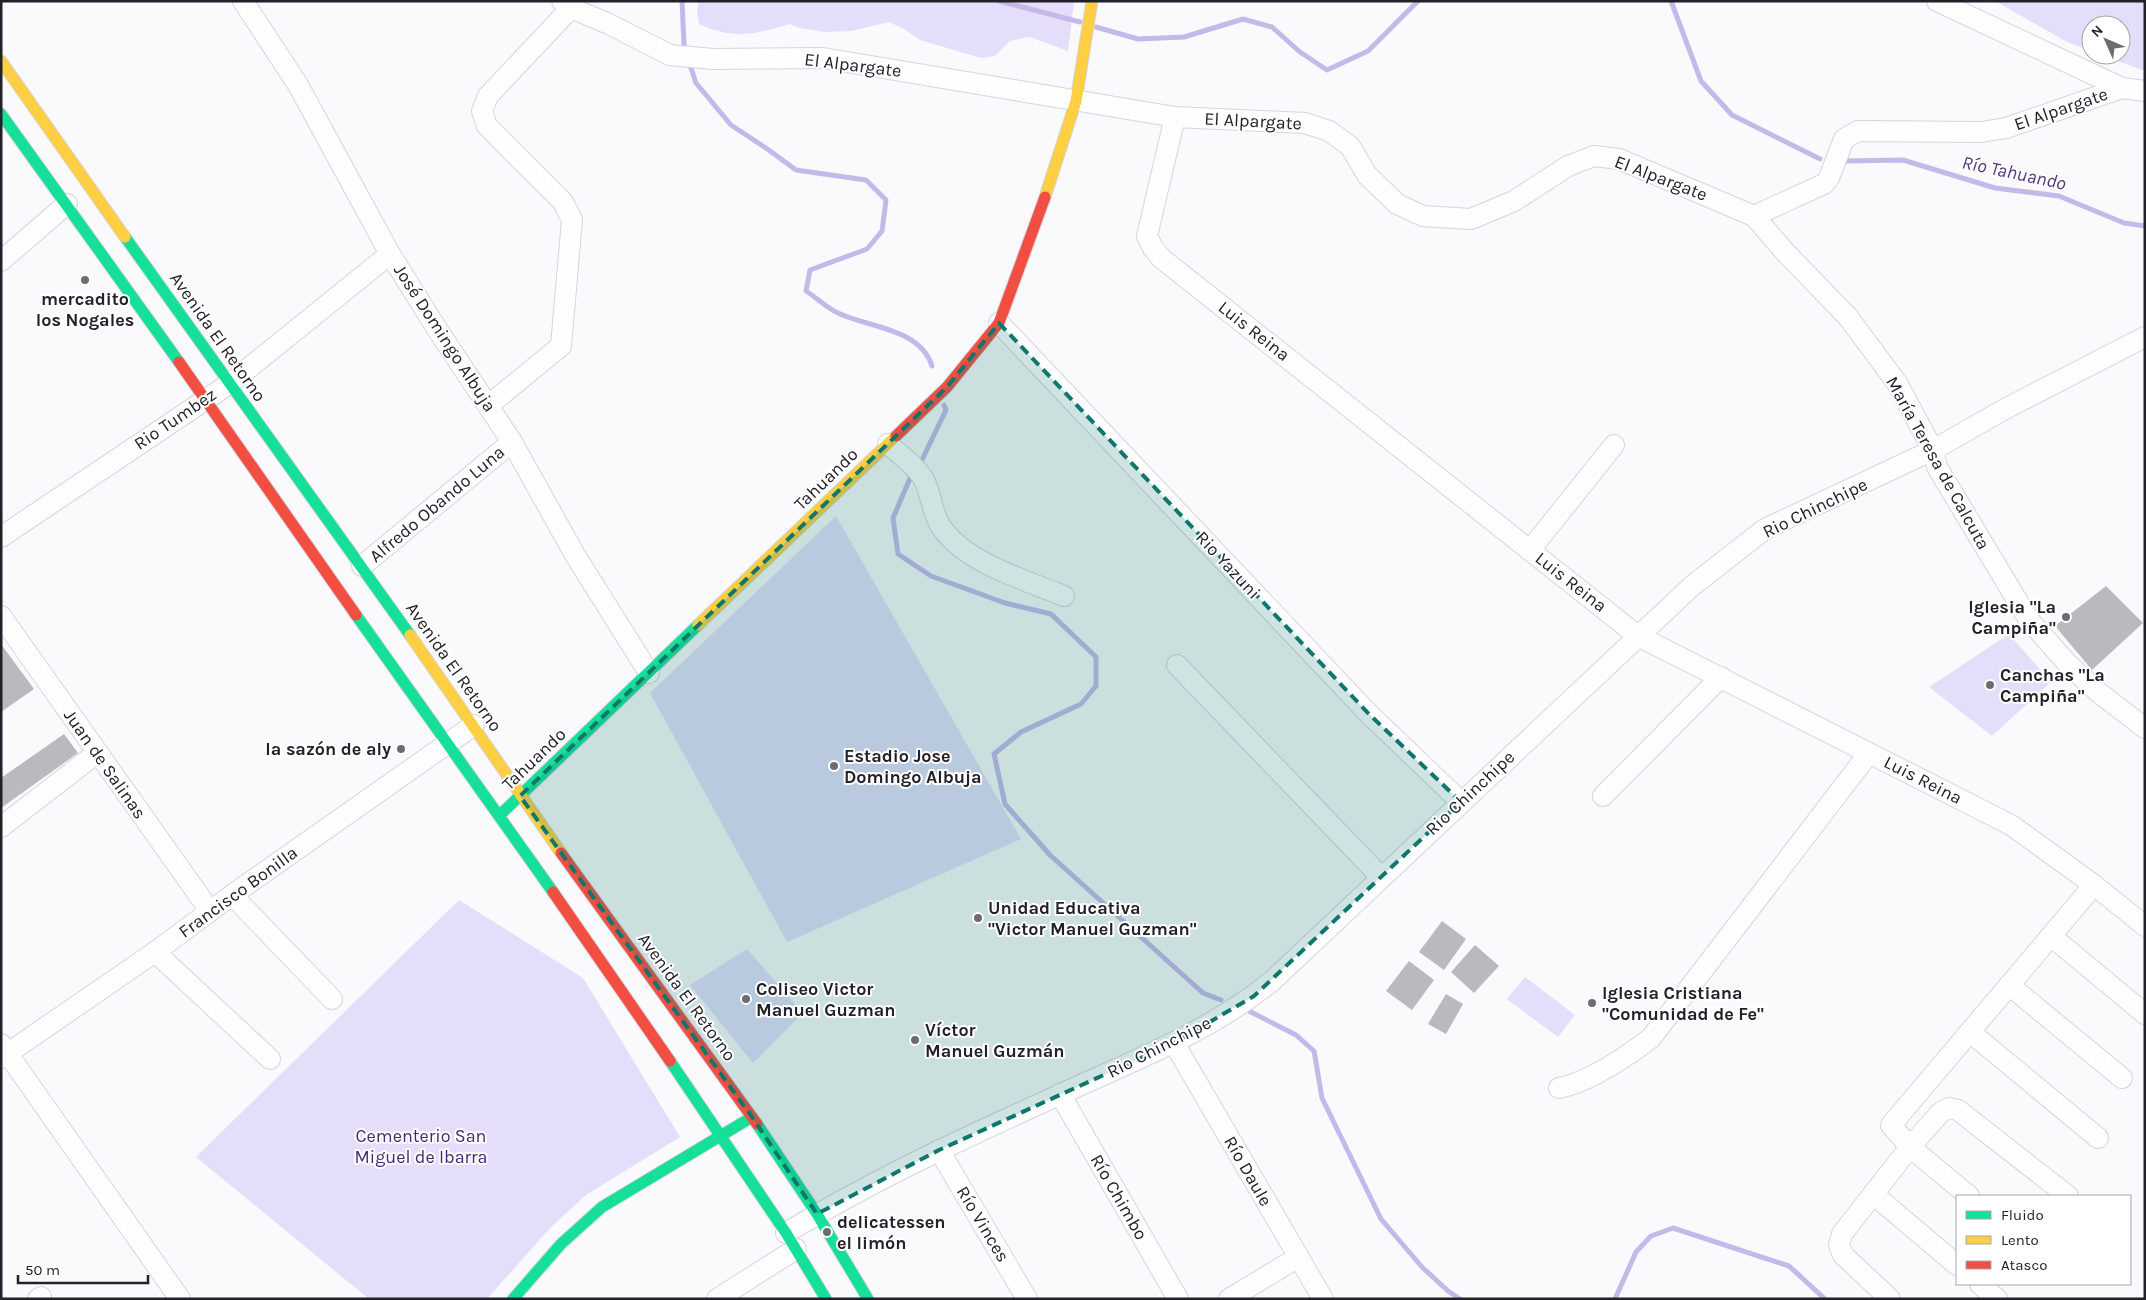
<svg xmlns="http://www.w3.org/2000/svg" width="2146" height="1300" viewBox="0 0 2146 1300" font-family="Karla,sans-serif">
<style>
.green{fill:#e4defa}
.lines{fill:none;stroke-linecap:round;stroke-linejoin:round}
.stream{stroke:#c5b9ea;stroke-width:5}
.building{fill:#bab9be}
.street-casing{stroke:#d6d5dc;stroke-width:22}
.fast-casing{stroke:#d6d5dc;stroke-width:13}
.slow-casing{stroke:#d6d5dc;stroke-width:13}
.jam-casing{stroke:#d6d5dc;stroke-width:13}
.street{stroke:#fefeff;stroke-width:20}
.fast{stroke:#16e098;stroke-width:11}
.slow{stroke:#ffcf43;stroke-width:11}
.jam{stroke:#f24e42;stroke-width:11}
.marked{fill:#0f766e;fill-opacity:0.2;stroke:#0f766e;stroke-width:4;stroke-dasharray:10 6;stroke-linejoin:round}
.poi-dot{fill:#6e6c73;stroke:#fff;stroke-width:2}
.labels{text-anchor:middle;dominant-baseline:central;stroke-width:4;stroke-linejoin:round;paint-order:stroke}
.street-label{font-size:18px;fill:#222029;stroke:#fff}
.poi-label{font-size:18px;font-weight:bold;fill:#222029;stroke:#fff;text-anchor:start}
.park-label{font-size:18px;fill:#442877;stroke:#fff}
.water-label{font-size:19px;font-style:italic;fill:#503687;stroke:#fff}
</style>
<rect width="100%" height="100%" fill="#faf9fc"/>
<g class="green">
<path d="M 699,1 L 1074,1 L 1068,51 L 1030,37 L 1010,41 L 995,56 L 981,58 L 920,40 L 904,29 L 889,22 L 851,31 L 825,32 L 799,28 L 790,24 C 756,34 733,40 699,24 L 697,10 Z"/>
<path d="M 1995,1 L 2145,1 L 2145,71 L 2101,55 L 2121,55 L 2121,25 L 2091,25 L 2091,51 L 2067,42 Z"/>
<path d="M 836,516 L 1021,839 L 787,942 L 650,693 Z"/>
<path d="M 2009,634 L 2051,682 L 1992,736 L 1929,687 Z"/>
<path d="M 459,900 L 583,978 L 680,1137 L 586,1195 L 551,1227 L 487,1299 L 369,1299 L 196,1157 Z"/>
<path d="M 747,949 L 803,1013 L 753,1063 L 690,985 Z"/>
<path d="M 1525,977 L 1575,1015 L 1558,1037 L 1507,999 Z"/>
</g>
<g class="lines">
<g class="stream">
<path d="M 682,1 L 684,44 L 686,51"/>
<path d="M 999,1 L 1080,22"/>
<path d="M 1671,1 L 1701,81 L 1732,115 L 1820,159"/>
<path d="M 1096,27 L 1138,39 L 1184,37 L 1243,19 L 1272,27 L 1300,52 L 1327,70 L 1368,51 L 1418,1"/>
<path d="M 689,62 L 696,83 L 731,125 L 766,148 L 796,170 L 866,180 L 886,200 L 882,231 L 867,249 L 810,270 L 806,291 C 817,298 827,308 838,313 C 869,328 920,328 932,366"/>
<path d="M 1845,161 L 1903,160 L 1995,188 L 2059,196 L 2124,223 L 2145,226"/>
<path d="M 920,464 L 946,410 L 944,405"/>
<path d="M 911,476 L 893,518 L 898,554 L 931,576 L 1005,603 L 1051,614 L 1096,657 L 1096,686 L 1081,704 L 1021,732 L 994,754 L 1005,804 L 1050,855 L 1203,993 L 1221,1000"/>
<path d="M 1249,1011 L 1296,1035 L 1314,1051 L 1322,1098 L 1381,1219 L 1422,1267 L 1448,1291 L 1460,1299"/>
<path d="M 1615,1299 L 1636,1252 L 1651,1236 L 1673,1228 L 1789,1266 L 1825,1299"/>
</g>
</g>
<g class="building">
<path d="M 2106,586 L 2143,623 L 2092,670 L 2055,626 Z"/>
<path d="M 1,644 L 34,689 L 1,712 Z"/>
<path d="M 64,734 L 78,753 L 1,808 L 1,778 Z"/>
<path d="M 1442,921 L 1466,939 L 1444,970 L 1419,952 Z"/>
<path d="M 1475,945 L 1499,966 L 1474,993 L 1451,972 Z"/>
<path d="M 1409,961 L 1434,980 L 1412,1010 L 1386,991 Z"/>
<path d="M 1446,994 L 1463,1004 L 1446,1034 L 1428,1024 Z"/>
</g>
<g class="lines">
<defs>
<g id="street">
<path d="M 243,1 L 298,85 L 390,254 L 437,329 L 512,442 L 575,555 L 649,673"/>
<path d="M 562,1 L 571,8 L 609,24 L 670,55 L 713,59 L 823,58 L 1175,117 L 1305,123 L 1329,131 L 1350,146 L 1367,175 L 1397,204 L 1423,216 L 1471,219 L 1514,201 L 1568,166 L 1594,156 L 1619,159 L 1754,216 L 1824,184 L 1829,178 L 1844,139 L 1858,131 L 1981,132 L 2006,128 L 2122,88"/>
<path d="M 1937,1 L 2122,88 L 2145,91"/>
<path d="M 1175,117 L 1147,236 L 1153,248 L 1161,258 L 1638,636 L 2011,825 L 2094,885 L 2145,926"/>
<path d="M 1754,216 L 1785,252 L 1848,317 L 1897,383 L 1933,450 L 1937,467 L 2029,620 L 2067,663 L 2098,692 L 2145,728"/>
<path d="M 1,261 L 67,204"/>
<path d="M 999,323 L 1369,714 L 1461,802"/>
<path d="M 489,405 L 561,346 L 572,220 L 563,202 L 487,126 L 482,111 L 488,96 L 571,8"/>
<path d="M 888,444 C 900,455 918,467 925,482 C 932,497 932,514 942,528 C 966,563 1025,580 1064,596"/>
<path d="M 1,537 L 229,384 L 390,254"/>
<path d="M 1530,550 L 1614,445"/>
<path d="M 362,566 L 512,442"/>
<path d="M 1,616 L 210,911"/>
<path d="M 1177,665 L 1381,877"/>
<path d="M 1603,796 L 1721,677"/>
<path d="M 1,827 L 97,753"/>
<path d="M 232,895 L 332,999"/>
<path d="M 2051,936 L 2145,1014"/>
<path d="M 155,952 L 270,1059"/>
<path d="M 2009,985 L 2122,1078"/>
<path d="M 1970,1032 L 2098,1138"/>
<path d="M 1174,1043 L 1323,1299"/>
<path d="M 1,1044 L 180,1299"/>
<path d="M 1,1058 L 155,952 L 232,895 L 474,725"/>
<path d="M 1559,1088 C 1590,1082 1626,1057 1651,1038 L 1869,753"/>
<path d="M 1060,1094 L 1178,1299"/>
<path d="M 939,1150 L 1027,1299"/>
<path d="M 1873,1194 L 1957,1265"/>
<path d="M 1969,1196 L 1910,1147 L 1941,1112 L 1949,1108 L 1958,1110 L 2068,1196"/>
<path d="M 786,1233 C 873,1180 966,1137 1059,1095 C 1132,1061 1210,1032 1272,981 L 1692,586 L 1765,529 L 1933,450 L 2003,410 L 2145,337"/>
<path d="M 1980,1284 L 1997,1299"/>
<path d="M 38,1299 L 41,1297"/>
<path d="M 717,1299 L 796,1249"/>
<path d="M 1229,1299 L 1297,1258"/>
<path d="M 1890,1299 L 1843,1255 L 1839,1245 L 1842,1234 L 1910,1147 L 1891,1125 L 2094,885"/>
</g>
<g id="fast">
<path d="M 1,114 L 179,362"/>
<path d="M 125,237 L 410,635"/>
<path d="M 356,615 L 553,892"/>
<path d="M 503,812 L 698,625"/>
<path d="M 670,1061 L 786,1233 L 826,1299"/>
<path d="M 757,1124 L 817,1214 L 868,1299"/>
<path d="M 513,1299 L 561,1244 L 602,1207 L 752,1117"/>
</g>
<g id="slow">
<path d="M 1,61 L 125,237"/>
<path d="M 1045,197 L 1076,101 L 1092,1"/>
<path d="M 698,625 L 896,436"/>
<path d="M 410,635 L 561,853"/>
</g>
<g id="jam">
<path d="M 179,362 L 356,615"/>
<path d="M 896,436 L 947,387 L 999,323 L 1045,197"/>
<path d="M 561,853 L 757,1124"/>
<path d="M 553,892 L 670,1061"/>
</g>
</defs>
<use href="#street" class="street-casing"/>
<use href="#fast" class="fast-casing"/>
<use href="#slow" class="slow-casing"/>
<use href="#jam" class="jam-casing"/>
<use href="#street" class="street"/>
<use href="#fast" class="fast"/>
<use href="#slow" class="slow"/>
<use href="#jam" class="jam"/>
</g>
<path class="marked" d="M 999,323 L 1369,714 L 1461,802 L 1254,996 L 1174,1043 L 939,1150 L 817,1214 L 752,1117 L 520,796 L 947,387 Z"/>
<g class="poi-dot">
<circle cx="85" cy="280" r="5"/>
<circle cx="2066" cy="617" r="5"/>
<circle cx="1990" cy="685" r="5"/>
<circle cx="401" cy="749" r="5"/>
<circle cx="834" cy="766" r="5"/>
<circle cx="978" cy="918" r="5"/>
<circle cx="746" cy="999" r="5"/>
<circle cx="1592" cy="1003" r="5"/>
<circle cx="915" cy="1040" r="5"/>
<circle cx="827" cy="1232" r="5"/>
</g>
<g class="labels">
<g class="street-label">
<text transform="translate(853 65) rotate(7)">El Alpargate</text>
<text transform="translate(2061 109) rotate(-19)">El Alpargate</text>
<text transform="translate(1253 121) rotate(3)">El Alpargate</text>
<text transform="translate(1661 178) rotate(21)">El Alpargate</text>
<text transform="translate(1254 331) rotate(38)">Luis Reina</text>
<text transform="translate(218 337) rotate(55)">Avenida El Retorno</text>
<text transform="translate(445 338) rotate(57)">José Domingo Albuja</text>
<text transform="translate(175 419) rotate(-34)">Rio Tumbez</text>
<text transform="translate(1938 463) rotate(61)">María Teresa de Calcuta</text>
<text transform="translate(826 479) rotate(-44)">Tahuando</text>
<text transform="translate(437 504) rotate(-40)">Alfredo Obando Luna</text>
<text transform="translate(1815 508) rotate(-26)">Rio Chinchipe</text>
<text transform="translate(1228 565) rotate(47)">Rio Yazuni</text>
<text transform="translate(1571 582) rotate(38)">Luis Reina</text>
<text transform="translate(454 667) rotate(55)">Avenida El Retorno</text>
<text transform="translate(534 759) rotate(-44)">Tahuando</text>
<text transform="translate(105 764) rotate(55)">Juan de Salinas</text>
<text transform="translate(1923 780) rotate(27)">Luis Reina</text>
<text transform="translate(1470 793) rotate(-43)">Rio Chinchipe</text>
<text transform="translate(238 892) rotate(-36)">Francisco Bonilla</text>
<text transform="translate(687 997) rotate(54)">Avenida El Retorno</text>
<text transform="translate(1159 1047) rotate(-27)">Rio Chinchipe</text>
<text transform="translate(1248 1171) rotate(60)">Río Daule</text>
<text transform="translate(1119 1197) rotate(60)">Río Chimbo</text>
<text transform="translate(983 1224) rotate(59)">Río Vinces</text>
</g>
<g class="poi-label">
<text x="85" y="299" text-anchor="middle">mercadito<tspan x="85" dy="21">los Nogales</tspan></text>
<text x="2056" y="607" text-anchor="end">Iglesia "La<tspan x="2056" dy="21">Campiña"</tspan></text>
<text x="2000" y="675">Canchas "La<tspan x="2000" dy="21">Campiña"</tspan></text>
<text x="391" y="749" text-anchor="end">la sazón de aly</text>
<text x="844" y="756">Estadio Jose<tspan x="844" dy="21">Domingo Albuja</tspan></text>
<text x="988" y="908">Unidad Educativa<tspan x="988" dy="21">"Victor Manuel Guzman"</tspan></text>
<text x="756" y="989">Coliseo Victor<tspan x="756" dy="21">Manuel Guzman</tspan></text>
<text x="1602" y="993">Iglesia Cristiana<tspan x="1602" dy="21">"Comunidad de Fe"</tspan></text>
<text x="925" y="1030">Víctor<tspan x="925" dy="21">Manuel Guzmán</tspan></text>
<text x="837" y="1222">delicatessen<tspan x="837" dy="21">el limón</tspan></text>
</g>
<g class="park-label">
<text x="421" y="1136">Cementerio San<tspan x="421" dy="21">Miguel de Ibarra</tspan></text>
</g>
<g class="water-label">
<text transform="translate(2014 173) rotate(12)">Río Tahuando</text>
</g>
</g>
<rect width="2146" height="1300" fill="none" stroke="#222029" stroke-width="5"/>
<rect x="1956" y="1195" width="175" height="90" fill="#ffffff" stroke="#a7a6a9"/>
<rect x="1966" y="1211" width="25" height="8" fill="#16e098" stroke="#a7a6a9"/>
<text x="2001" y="1220" font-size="15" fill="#222029">Fluido</text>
<rect x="1966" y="1236" width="25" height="8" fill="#ffcf43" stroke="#a7a6a9"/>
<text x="2001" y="1245" font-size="15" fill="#222029">Lento</text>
<rect x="1966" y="1261" width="25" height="8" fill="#f24e42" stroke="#a7a6a9"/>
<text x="2001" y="1270" font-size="15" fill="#222029">Atasco</text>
<g transform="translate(2106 40) rotate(315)"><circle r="24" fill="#ffffff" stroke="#a7a6a9"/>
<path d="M0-4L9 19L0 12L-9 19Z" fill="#6e6c73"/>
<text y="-8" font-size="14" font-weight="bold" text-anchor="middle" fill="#222029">N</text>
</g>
<path d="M18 1275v8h130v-8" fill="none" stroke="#222029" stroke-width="2.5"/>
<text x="25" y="1275" font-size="15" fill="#222029" stroke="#ffffff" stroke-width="4" paint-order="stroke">50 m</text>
</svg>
